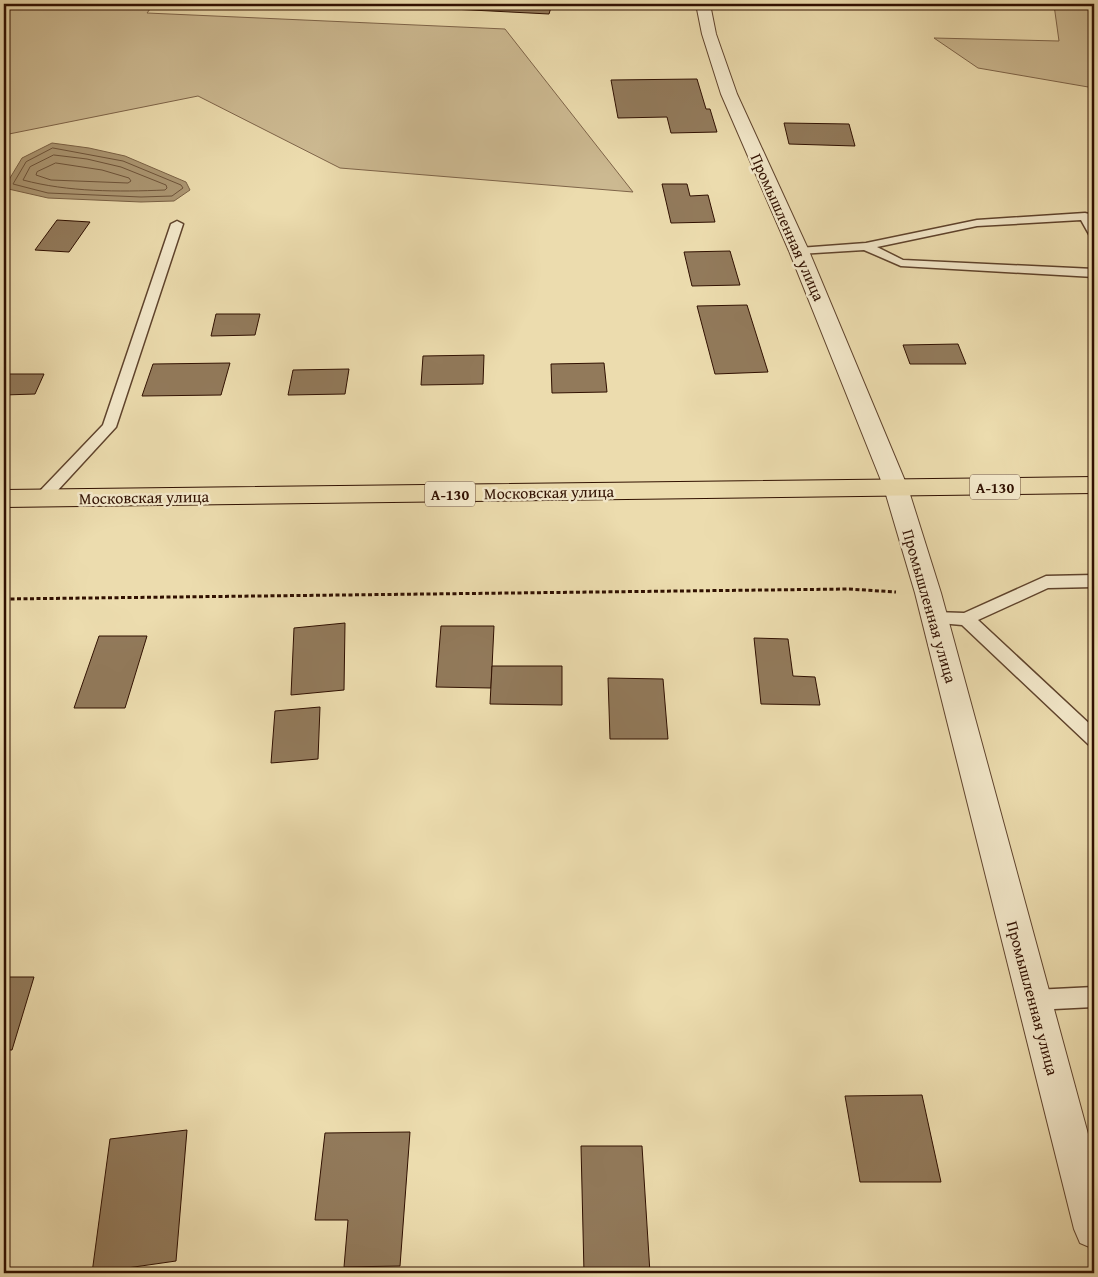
<svg xmlns="http://www.w3.org/2000/svg" width="1098" height="1277" viewBox="0 0 1098 1277" font-family="'Gentium Book Plus',serif">
<style>
.green{fill:#ccb991;stroke:#7e6449}
.water{fill:#ac9773;stroke:#7a6145}
.lines{fill:none;stroke-linecap:round;stroke-linejoin:round}
.shore{stroke:#6e543a;stroke-width:1}
.building{fill:#927a5b;stroke:#301001}
.lane-casing{stroke:#5f432c;stroke-width:3}
.street-casing{stroke:#5f432c;stroke-width:2}
.highway-casing{stroke:#301001;stroke-width:2}
.path{stroke:#301001;stroke-width:3;stroke-dasharray:4 2.5;stroke-linecap:butt}
.lane{fill:#f3e8ca;fill-rule:evenodd}
.street{fill:#f3e8ca;fill-rule:evenodd}
.highway{fill:#ecdcae;fill-rule:evenodd}
.labels{text-anchor:middle;dominant-baseline:central;stroke-width:5;stroke-linejoin:round;paint-order:stroke}
.shield{fill:#f3e8ca;stroke:#6a513d;stroke-width:1}
.shield-label{font-size:15px;font-weight:bold;fill:#301001}
.street-label{font-size:16px;fill:#301001;stroke:#f3e8ca}
</style>
<rect width="100%" height="100%" fill="#ecdcae"/>
<filter id="stains"><feTurbulence type="fractalNoise" baseFrequency=".004" numOctaves="4"/><feColorMatrix values="0 0 0 0 .2 0 0 0 0 .09 0 0 0 0 .02 0 0 0 .5 -.17"/></filter>
<radialGradient id="worn" r=".72"><stop offset=".6" stop-color="#630" stop-opacity="0"/><stop offset="1" stop-color="#630" stop-opacity=".3"/></radialGradient>
<g class="green">
<path d="M 4,4 L 154,4 L 147,13 L 505,29 L 633,192 L 340,168 L 198,96 L 4,135 Z"/>
<path d="M 1051,4 L 1094,4 L 1094,88 L 978,68 L 934,38 L 1059,41 L 1054,5 Z"/>
</g>
<path class="water" d="M 52,143 L 89,148 L 125,156 L 186,182 L 190,190 L 174,201 L 141,202 L 48,198 L 4,188 L 22,158 Z"/>
<g class="lines">
<g class="shore">
<path d="M 53,148 L 123,161 L 181,185 L 183,188 L 172,196 L 141,197 L 48,193 L 13,184 L 26,162 Z"/>
<path d="M 54,155 L 87,159 L 121,167 L 166,185 L 167,188 L 165,190 C 118,192 68,192 23,180 L 30,167 Z"/>
<path d="M 56,163 L 102,170 L 129,178 L 131,181 L 128,183 L 51,180 L 36,175 L 37,172 Z"/>
</g>
</g>
<g class="building">
<path d="M 174,4 L 214,4 L 212,7 Z"/>
<path d="M 343,4 L 454,4 L 452,9 Z"/>
<path d="M 454,4 L 552,4 L 549,14 L 452,9 Z"/>
<path d="M 697,79 L 706,109 L 710,109 L 717,132 L 671,133 L 667,117 L 618,118 L 611,80 Z"/>
<path d="M 784,123 L 849,124 L 855,146 L 789,144 Z"/>
<path d="M 662,184 L 687,184 L 690,196 L 708,195 L 715,222 L 671,223 Z"/>
<path d="M 57,220 L 90,222 L 69,252 L 35,250 Z"/>
<path d="M 730,251 L 740,285 L 692,286 L 684,252 Z"/>
<path d="M 747,305 L 768,372 L 715,374 L 697,306 Z"/>
<path d="M 216,314 L 260,314 L 255,335 L 211,336 Z"/>
<path d="M 958,344 L 966,364 L 910,364 L 903,345 Z"/>
<path d="M 484,355 L 483,384 L 421,385 L 423,356 Z"/>
<path d="M 230,363 L 221,395 L 142,396 L 153,364 Z"/>
<path d="M 604,363 L 607,392 L 552,393 L 551,364 Z"/>
<path d="M 349,369 L 345,394 L 288,395 L 293,370 Z"/>
<path d="M 4,374 L 44,374 L 35,394 L 4,395 Z"/>
<path d="M 345,623 L 344,690 L 291,695 L 294,628 Z"/>
<path d="M 441,626 L 494,626 L 491,688 L 436,687 Z"/>
<path d="M 99,636 L 147,636 L 125,708 L 74,708 Z"/>
<path d="M 754,638 L 788,639 L 793,676 L 815,677 L 820,705 L 761,704 Z"/>
<path d="M 492,666 L 562,666 L 562,705 L 490,704 Z"/>
<path d="M 608,678 L 663,679 L 668,739 L 610,739 Z"/>
<path d="M 320,707 L 318,759 L 271,763 L 275,711 Z"/>
<path d="M 4,977 L 34,977 L 12,1050 L 4,1050 Z"/>
<path d="M 922,1095 L 941,1182 L 860,1182 L 845,1096 Z"/>
<path d="M 187,1130 L 176,1261 L 92,1273 L 110,1139 Z"/>
<path d="M 410,1132 L 400,1266 L 344,1267 L 348,1220 L 315,1220 L 325,1133 Z"/>
<path d="M 581,1146 L 642,1146 L 650,1273 L 584,1273 Z"/>
</g>
<g class="lines">
<defs>
<g id="lane">
<path d="M 1085,213 L 1089,214 L 1094,223 L 1094,237 L 1090,236 L 1081,220 L 977,226 L 877,247 L 903,260 L 1094,269 L 1094,277 L 901,266 L 864,250 L 799,254 L 793,251 L 799,248 L 866,243 L 977,220 Z"/>
<path d="M 177,221 L 183,224 L 116,427 L 47,502 L 37,502 L 35,498 L 37,494 L 103,425 L 171,224 Z"/>
<path d="M 1094,575 L 1094,587 L 1048,588 L 978,620 L 1094,728 L 1094,746 L 1088,744 L 962,625 L 928,622 L 926,618 L 928,614 L 934,612 L 964,613 L 1046,576 Z"/>
<path d="M 1094,987 L 1094,1007 L 1034,1010 L 1027,1007 L 1024,1000 L 1027,993 L 1034,990 Z"/>
</g>
<path id="street" d="M 696,4 L 710,4 L 716,34 L 737,94 L 809,251 L 908,488 L 941,593 L 1094,1156 L 1094,1249 L 1080,1243 L 1074,1229 L 915,593 L 884,488 L 789,251 L 721,94 L 702,34 Z"/>
<path id="highway" d="M 1094,477 L 1094,493 L 4,507 L 4,490 Z"/>
</defs>
<use href="#lane" class="lane-casing"/>
<use href="#street" class="street-casing"/>
<use href="#highway" class="highway-casing"/>
<path class="path" d="M 4,599 L 849,589 L 896,592"/>
<use href="#lane" class="lane"/>
<use href="#street" class="street"/>
<use href="#highway" class="highway"/>
</g>
<g class="labels">
<g class="shield">
<rect x="970" y="474.5" width="50" height="25" rx="4"/>
<rect x="425" y="481.5" width="50" height="25" rx="4"/>
</g>
<g class="shield-label">
<text x="995" y="487">А-130</text>
<text x="450" y="494">А-130</text>
</g>
<g class="street-label">
<text transform="translate(788 227) rotate(66)">Промышленная улица</text>
<text transform="translate(549 492) rotate(-1)">Московская улица</text>
<text transform="translate(144 497) rotate(-1)">Московская улица</text>
<text transform="translate(930 606) rotate(74)">Промышленная улица</text>
<text transform="translate(1033 998) rotate(75)">Промышленная улица</text>
</g>
</g>
<rect width="1098" height="1277" fill="none" stroke="#ecdcae" stroke-width="20"/>
<rect x="5" y="5" width="1088" height="1267" fill="none" stroke="#301001" stroke-width="2.5"/>
<rect x="10" y="10" width="1078" height="1257" fill="none" stroke="#301001"/>
<rect width="100%" height="100%" filter="url(#stains)"/>
<rect width="100%" height="100%" fill="url(#worn)"/>
</svg>
